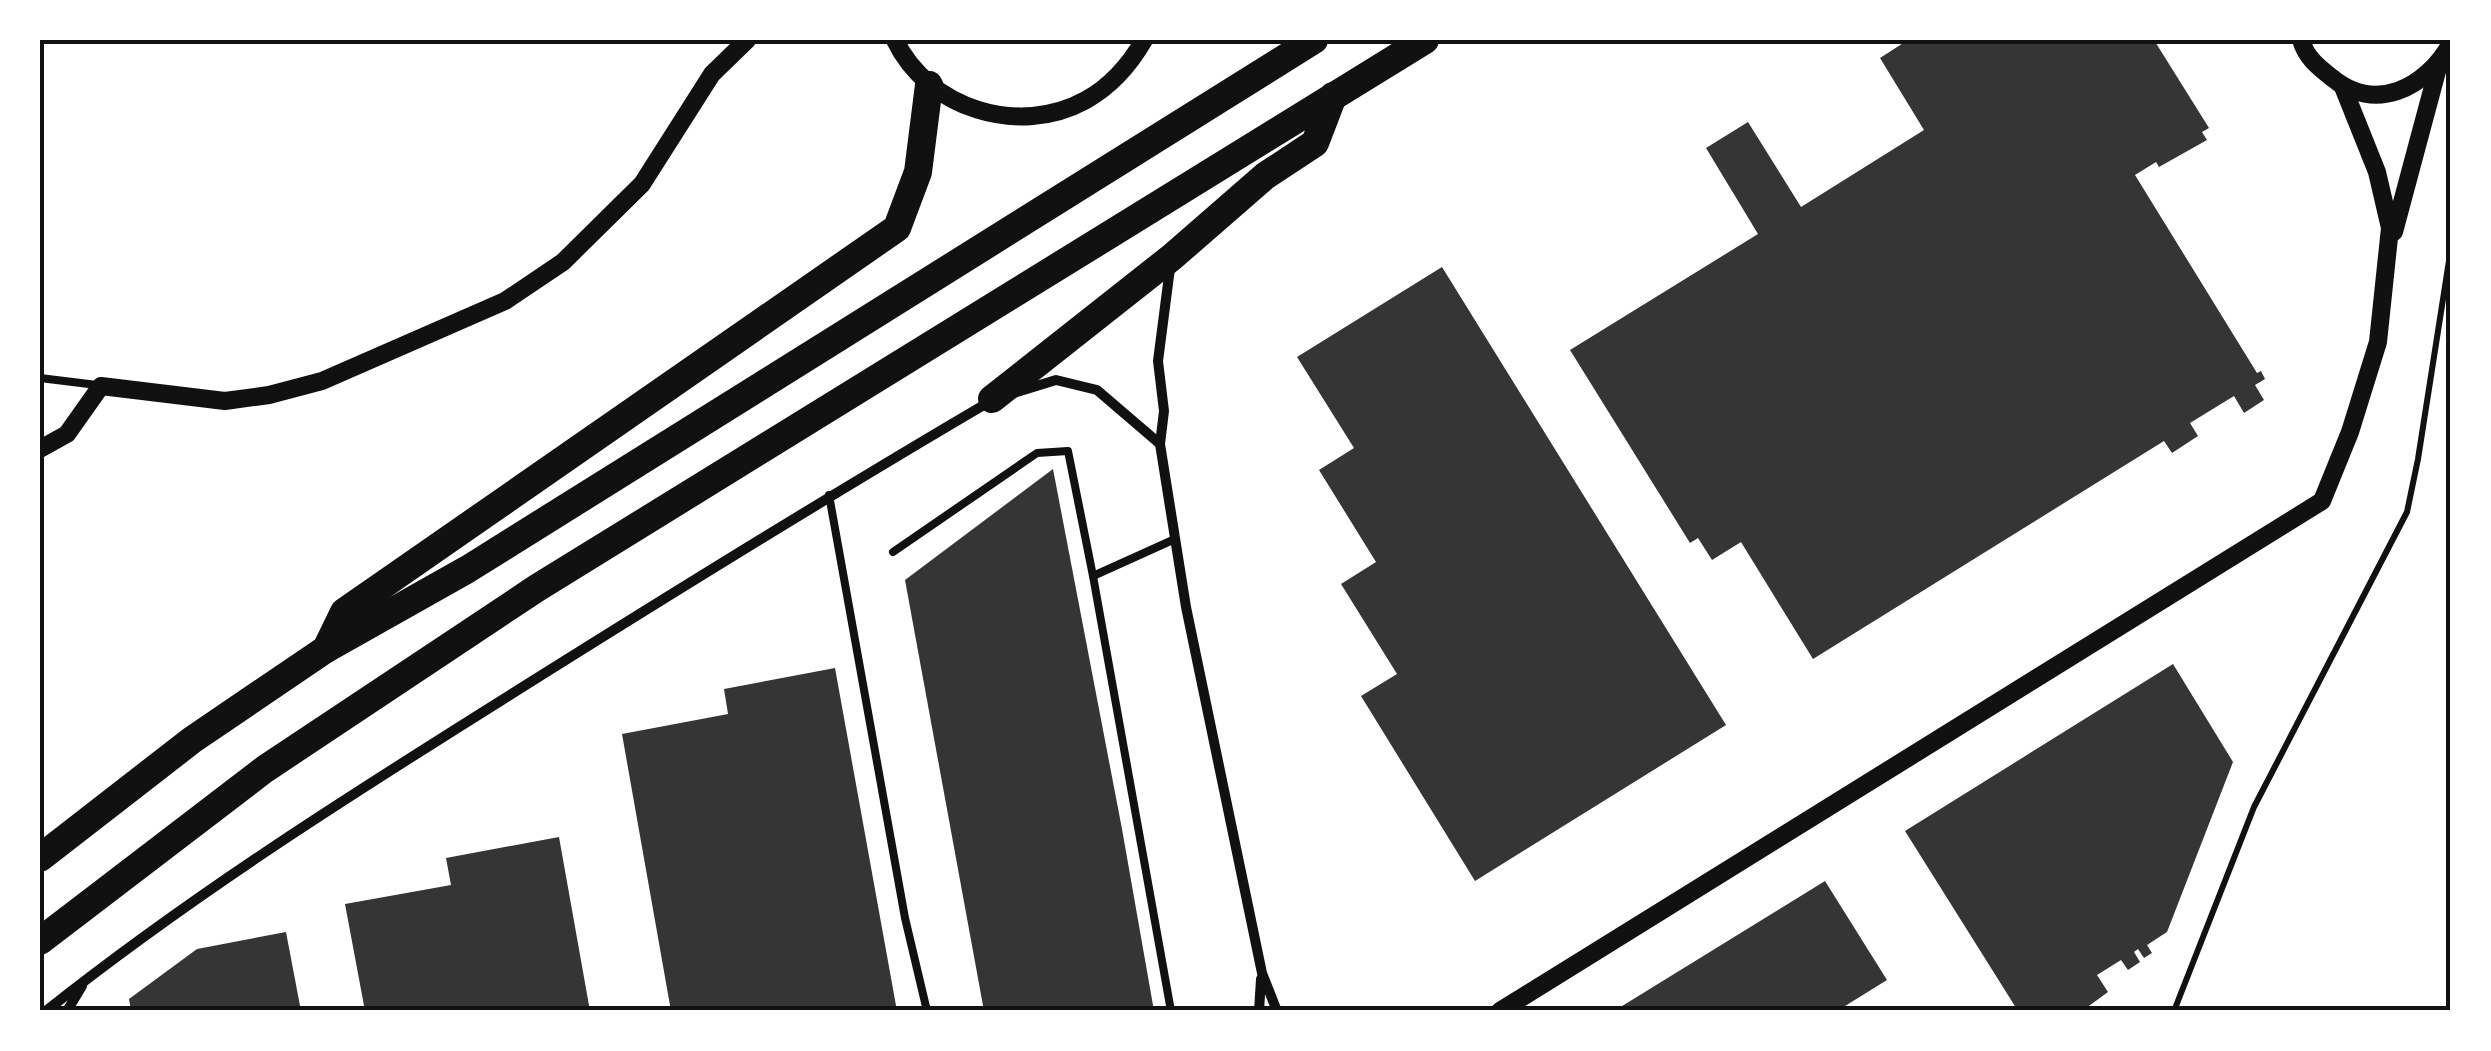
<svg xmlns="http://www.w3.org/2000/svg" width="2491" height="1051" viewBox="0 0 2491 1051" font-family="Jost,sans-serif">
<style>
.building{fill:#353535}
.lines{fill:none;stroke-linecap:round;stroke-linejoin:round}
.path{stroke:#111;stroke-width:6}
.service{stroke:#111;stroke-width:8}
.minor{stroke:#111;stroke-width:10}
.tertiary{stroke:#111;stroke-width:18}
.trunk{stroke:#111;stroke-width:28}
.neatline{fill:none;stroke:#111;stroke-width:4}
</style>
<rect width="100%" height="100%" fill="#fff"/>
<g class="building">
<path d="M 1908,40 L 2154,40 L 2209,128 L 2202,132 L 2207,140 L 2159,167 L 2156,162 L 2135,175 L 2257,373 L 2261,371 L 2265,379 L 2255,385 L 2264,400 L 2244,413 L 2234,396 L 2190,423 L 2198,436 L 2172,453 L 2164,441 L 1813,659 L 1741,542 L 1712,560 L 1698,538 L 1690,543 L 1570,350 L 1758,234 L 1706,148 L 1748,122 L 1801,207 L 1924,130 L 1880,58 Z"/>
<path d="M 1442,267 L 1726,725 L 1475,881 L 1361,696 L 1397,674 L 1341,584 L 1376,562 L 1319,470 L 1354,448 L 1297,357 Z"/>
<path d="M 1053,469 L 1122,829 L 1154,1011 L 984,1011 L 905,580 Z"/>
<path d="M 2173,664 L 2233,762 L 2167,932 L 2147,945 L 2152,953 L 2144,958 L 2138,949 L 2134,952 L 2140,962 L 2128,970 L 2121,960 L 2097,975 L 2108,992 L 2082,1011 L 2018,1011 L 1905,831 Z"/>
<path d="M 835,668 L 897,1011 L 671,1011 L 622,734 L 728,714 L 724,689 Z"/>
<path d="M 559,837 L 590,1011 L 365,1011 L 345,904 L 451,885 L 446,858 Z"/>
<path d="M 1825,881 L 1887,980 L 1837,1011 L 1614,1011 Z"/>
<path d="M 286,932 L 301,1011 L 131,1011 L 129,999 L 197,949 Z"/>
</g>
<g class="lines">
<path class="path" d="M 2174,1011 L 2254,807 L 2407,512 L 2418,459 L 2451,248"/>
<g class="service">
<path d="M 40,378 L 97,385"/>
<path d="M 829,495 L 905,918 L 927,1011"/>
<path d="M 893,552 L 1037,453 L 1068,451 L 1093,576"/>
<path d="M 1171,1011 L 1093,576 L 1175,539"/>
</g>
<g class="minor">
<path d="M 1170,268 L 1158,361 L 1164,411 L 1160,444 L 1186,607 L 1262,973 L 1277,1011"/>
<path d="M 1014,393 L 1056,380 L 1097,390 L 1160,444"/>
<path d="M 46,1011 C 192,895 352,794 510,695 C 669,595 827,497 989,402"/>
<path d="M 67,1011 L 82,986"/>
<path d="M 1259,1011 L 1261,979"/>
</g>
<g class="tertiary">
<path d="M 895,40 C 928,109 1019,137 1086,100 C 1111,86 1130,64 1144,40"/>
<path d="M 2301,40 C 2306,57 2317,66 2331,77 C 2375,114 2426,88 2451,43"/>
<path d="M 2394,232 L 2439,64"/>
<path d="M 40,449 L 67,434 L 101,386 L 225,401 L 269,395 L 322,381 L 505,301 L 563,262 L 642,184 L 712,74 L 747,40"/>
<path d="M 1500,1011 L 2322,501 L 2350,432 L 2378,342 L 2390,228 L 2377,172 L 2343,87"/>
</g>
<g class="trunk">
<path d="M 992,399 L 1172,257 L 1265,176 L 1315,143 L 1333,96"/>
<path d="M 326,649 L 344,612 L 897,228 L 918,172 L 929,85"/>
<path d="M 40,858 L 192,740 L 326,649 L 468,569 L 1314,40"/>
<path d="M 40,941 L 265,769 L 537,588 L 1425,40"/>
</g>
</g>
<rect width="2491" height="1051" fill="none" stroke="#ffffff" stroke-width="85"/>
<rect x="42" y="42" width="2406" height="966" class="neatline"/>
</svg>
